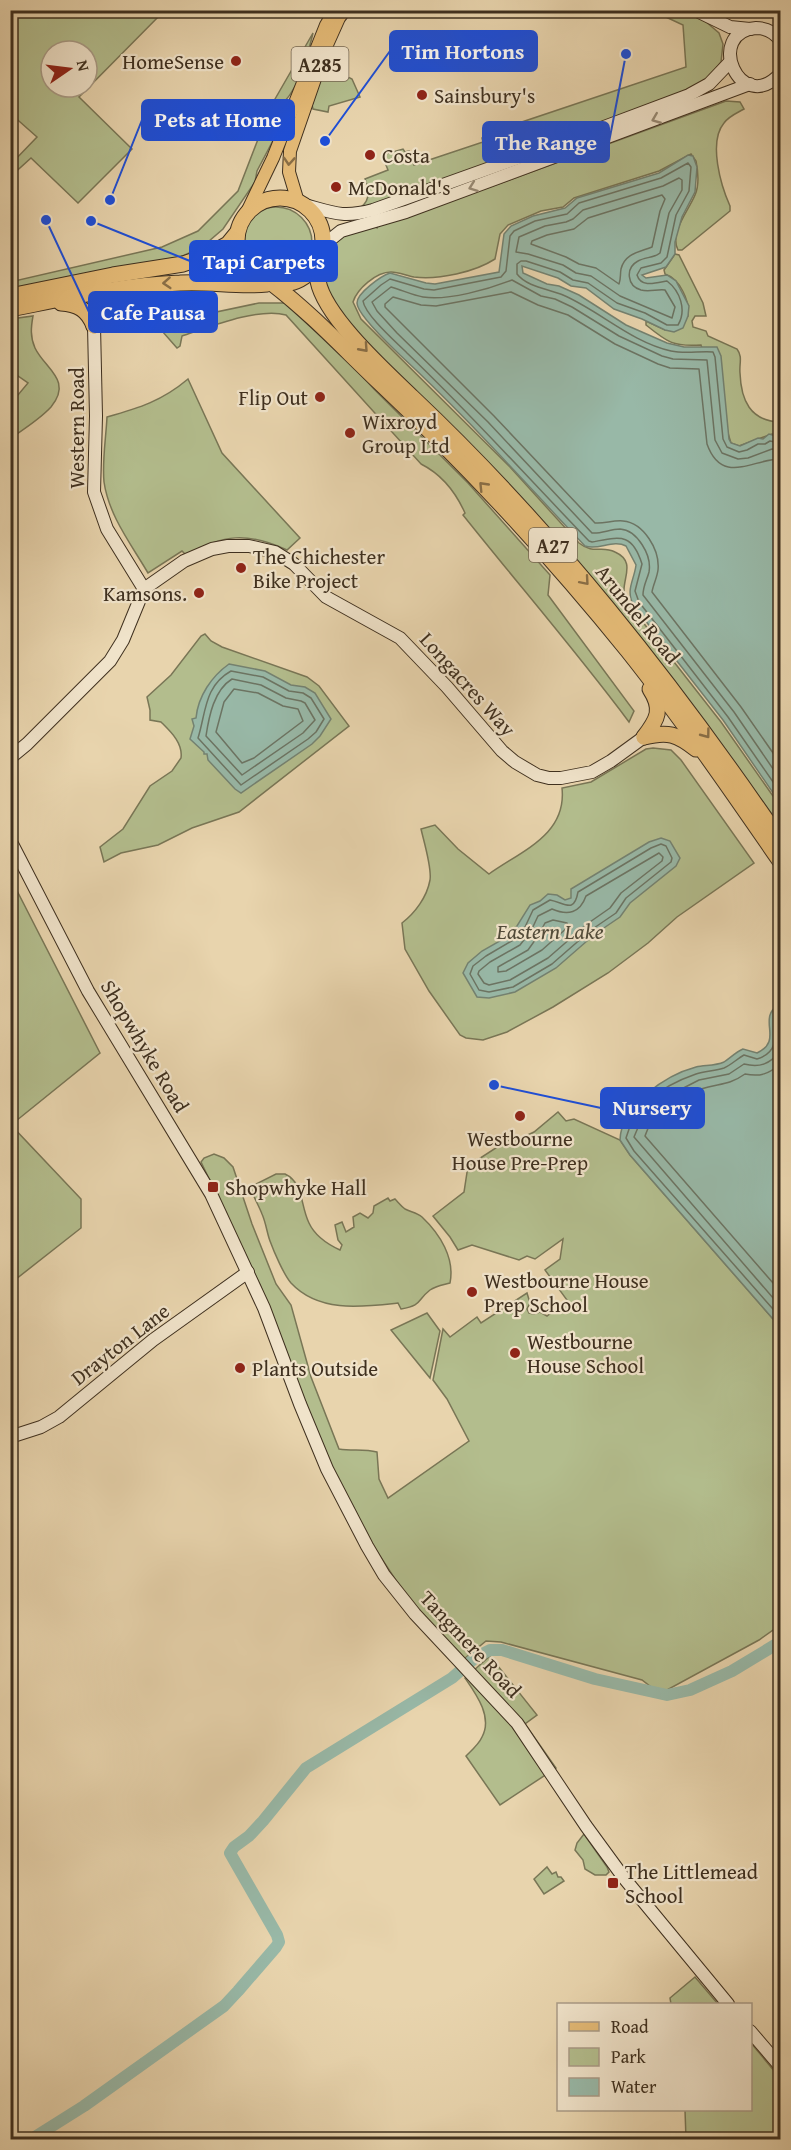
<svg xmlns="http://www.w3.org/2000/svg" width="791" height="2150" viewBox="0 0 791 2150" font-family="'Gentium Book Plus',serif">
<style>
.green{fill:#b3bd8d;stroke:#797656;stroke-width:1.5;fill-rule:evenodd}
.water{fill:#98b8a7;stroke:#748271;stroke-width:1.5}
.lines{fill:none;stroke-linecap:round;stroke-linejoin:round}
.shore{stroke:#6c7463;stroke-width:1.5}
.river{stroke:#98b8a7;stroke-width:12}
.secondary-casing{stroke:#3f301f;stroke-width:14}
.primary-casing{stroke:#3f301f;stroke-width:14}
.highway-casing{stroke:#3f301f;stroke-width:17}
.secondary{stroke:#f0e3ca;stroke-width:12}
.primary{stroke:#e4ba76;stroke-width:12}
.highway{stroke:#e4ba76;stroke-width:15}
.oneway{stroke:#988a74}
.oneway2{stroke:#896e46}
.poi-dot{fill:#8f2418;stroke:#f0e3ca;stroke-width:2}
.labels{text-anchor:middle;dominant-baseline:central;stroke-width:4.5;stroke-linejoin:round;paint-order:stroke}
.shield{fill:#f0e3ca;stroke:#746652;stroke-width:1.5}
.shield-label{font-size:20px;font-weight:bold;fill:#3f301f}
.poi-label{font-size:21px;fill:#3f301f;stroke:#f0e3ca;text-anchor:start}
.street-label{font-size:21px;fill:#3f301f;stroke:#f0e3ca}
.water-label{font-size:22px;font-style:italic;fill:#514b3a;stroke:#f0e3ca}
.leader{fill:none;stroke:#1d4ed8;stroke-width:2}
.callout-dot{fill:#1d4ed8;stroke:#f0e3ca;stroke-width:2}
.callout{fill:#1d4ed8;stroke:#1d4ed8;stroke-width:2}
.callout-label{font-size:22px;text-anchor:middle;font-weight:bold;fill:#fff}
</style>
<rect width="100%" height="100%" fill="#e8d4ad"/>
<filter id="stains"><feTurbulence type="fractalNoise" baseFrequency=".00333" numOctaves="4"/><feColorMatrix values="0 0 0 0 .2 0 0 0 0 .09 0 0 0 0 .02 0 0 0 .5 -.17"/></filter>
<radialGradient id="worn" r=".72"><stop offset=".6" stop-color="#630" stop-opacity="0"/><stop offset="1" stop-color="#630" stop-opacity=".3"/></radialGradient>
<g class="green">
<path d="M 11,10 L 164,11 L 79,97 L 132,149 L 78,203 L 31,158 L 11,176 L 11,164 L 37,137 L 11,114 ZM 51,51 L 87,51 L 87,87 L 51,87 Z"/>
<path d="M 653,11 L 686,11 L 705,21 L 719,33 L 723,44 L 721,62 L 709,77 L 689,90 L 389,201 L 361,207 C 371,200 369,189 365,179 L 388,170 L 382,155 L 403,149 L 405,152 L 409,151 L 414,165 L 483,142 L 482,138 L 486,134 L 686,67 L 683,25 Z"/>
<path d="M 313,33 C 306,62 299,91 276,110 L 271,106 Z"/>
<path d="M 342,74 L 352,79 L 360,97 L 329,106 L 328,112 L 313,109 L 312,105 L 322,75 Z"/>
<path d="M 726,101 L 740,102 L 744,109 C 737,113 729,116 724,123 C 708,142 721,186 730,206 L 730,211 L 682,250 L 678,250 C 669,233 689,210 695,195 C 699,186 698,171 696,161 L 691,154 L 659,171 L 574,198 L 563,207 L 541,211 L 508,225 L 500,234 L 495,259 C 475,272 439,280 414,277 C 407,276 399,272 391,272 C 376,272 357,289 353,302 L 361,319 L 510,467 L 579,543 C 594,555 601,545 615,552 C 635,561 624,576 624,590 C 624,595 629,602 631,607 L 721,722 L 780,806 L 779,824 L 696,710 L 612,604 L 350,325 L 332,300 L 322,279 L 322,252 L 331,239 L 371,222 L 377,228 L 381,218 L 487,188 Z"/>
<path d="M 267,116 L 273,117 L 278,122 L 278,131 L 257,171 L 255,182 L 223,229 L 202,247 L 174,260 L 11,292 L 10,282 L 162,247 L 198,231 L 238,191 Z"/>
<circle cx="276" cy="243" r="36"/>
<path d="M 675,254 L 679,255 L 703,303 L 706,316 L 695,316 L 692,321 L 693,327 L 706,331 L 708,336 L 737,349 C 743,357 739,364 740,373 C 741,400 750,421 780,422 L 780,437 L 772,434 L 739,446 L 731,443 L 701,345 C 673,347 667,342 646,325 L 646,321 L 665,330 L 688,316 C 690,301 680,279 665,274 L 664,270 Z"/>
<path d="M 259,303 L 284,303 L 297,307 L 374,389 L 468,483 L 550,575 L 548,595 L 634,711 L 629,722 C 576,651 518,584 463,515 L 465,513 C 456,493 441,474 421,464 L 286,315 C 259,307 209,327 182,336 L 180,346 L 177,348 L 162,331 L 183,319 Z"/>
<path d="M 33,316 C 31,327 30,337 35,348 C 45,369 73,380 51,407 C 40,419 24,429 11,438 L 11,394 L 18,395 L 28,383 L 11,371 L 11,319 Z"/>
<path d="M 188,379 L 222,453 L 300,538 L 287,550 C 248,532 223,534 186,555 L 182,551 L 148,573 C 131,544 109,516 104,482 C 102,461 106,438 107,417 C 139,408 162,401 188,379 Z"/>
<path d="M 205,634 L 211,641 L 222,647 L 307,677 L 319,686 L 349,726 L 239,812 L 192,828 L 158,845 L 121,853 L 104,862 L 100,847 L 123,829 L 150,786 L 172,771 L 181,758 C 183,743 171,732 161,722 L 150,720 L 150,710 L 147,697 L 171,675 L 201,636 Z"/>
<path d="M 653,748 L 671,750 L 681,760 L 754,863 L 677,917 L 648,943 L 608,973 L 553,1007 L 507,1032 L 483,1040 L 466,1038 L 460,1035 L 429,991 L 405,949 L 402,923 C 415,913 427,897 430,880 C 432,868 424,842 421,829 L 435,825 L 458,849 L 489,874 C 521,851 567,835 562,788 L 591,782 L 646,749 Z"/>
<path d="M 10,877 L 100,1053 L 11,1125 L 81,1199 L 81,1228 L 11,1283 Z"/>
<path d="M 558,1112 L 566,1121 L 574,1119 L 620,1140 L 630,1155 L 780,1327 L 780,1625 L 759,1640 L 667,1690 L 655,1690 L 642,1680 L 501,1642 L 486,1641 L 464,1659 L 416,1611 L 361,1527 L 337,1478 L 307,1408 L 261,1287 L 201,1162 L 204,1158 L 214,1154 L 224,1158 L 233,1167 L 252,1224 L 276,1284 L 291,1305 L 311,1377 L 339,1449 C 352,1451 364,1449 377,1452 L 379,1479 L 388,1498 L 469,1441 L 447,1399 L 433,1380 L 443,1329 L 450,1337 L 477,1317 L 481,1323 L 527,1293 L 530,1303 L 527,1309 L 529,1313 L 534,1314 L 540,1312 L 547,1316 L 567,1300 L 545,1270 L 560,1259 L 563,1239 L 535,1259 L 527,1256 L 519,1260 L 472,1245 L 458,1250 L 450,1237 L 433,1216 L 464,1192 L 468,1166 L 508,1140 L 517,1140 L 534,1132 Z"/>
<path d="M 276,1174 L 285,1174 C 304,1183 300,1205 309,1223 C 315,1236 327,1244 340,1250 L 342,1245 L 338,1240 L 335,1225 L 342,1222 L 346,1232 L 354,1227 L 353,1217 L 360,1213 L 368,1218 L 373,1213 L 374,1206 L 388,1198 L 390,1201 L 395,1199 C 398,1202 401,1206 405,1209 C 411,1212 417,1213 422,1217 C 440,1234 455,1258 450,1283 C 443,1285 436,1286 430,1290 C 416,1301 423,1305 401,1309 L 398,1303 C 362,1307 319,1313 291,1283 C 284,1275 274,1252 270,1241 C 267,1233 266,1223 262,1214 C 259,1206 254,1198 251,1189 L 254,1185 Z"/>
<path d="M 427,1313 L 440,1331 L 430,1378 L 391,1330 Z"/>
<path d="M 490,1656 L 537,1715 L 525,1724 L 556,1768 L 500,1805 L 466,1756 C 472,1750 479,1744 482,1737 C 493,1717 476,1694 465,1678 Z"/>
<path d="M 584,1834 L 607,1867 L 609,1872 L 606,1875 L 595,1875 L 585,1869 L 583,1860 L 575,1850 L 577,1843 Z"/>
<path d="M 547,1867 L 552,1874 L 556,1872 L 558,1877 L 561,1877 L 564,1881 L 544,1894 L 534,1879 Z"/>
<path d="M 695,1977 L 718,2004 L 671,2004 L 670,1998 Z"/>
<path d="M 751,2043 L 780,2078 L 780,2139 L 686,2139 L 685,2110 L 750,2110 Z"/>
</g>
<g class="water">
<path d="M 688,155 L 693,156 L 697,167 L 695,192 L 682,217 L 675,242 L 675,254 L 666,267 L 642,275 L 646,278 L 667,275 L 676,281 L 689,306 L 688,316 L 683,328 L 674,332 L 665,330 L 642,319 L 614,309 L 586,288 L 571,286 L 558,278 L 522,266 L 523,273 L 547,284 L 559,286 L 579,295 L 626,325 L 667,343 L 684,347 L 717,347 L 721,356 L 729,439 L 731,443 L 740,446 L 758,438 L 763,439 L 769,434 L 780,437 L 780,803 L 723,720 L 634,606 C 625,590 634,581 636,565 L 626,546 C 613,539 598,551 585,546 C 524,482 465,415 400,355 C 391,346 357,315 357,303 C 357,293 381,276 390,273 L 426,283 L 435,284 L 499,272 L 504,234 L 511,226 L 533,216 L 565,208 L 577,198 L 659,173 Z"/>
<path d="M 229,664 L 265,671 L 291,685 L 305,687 L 315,693 L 331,719 L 320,736 L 312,744 L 241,793 L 235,789 L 208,760 L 207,754 L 204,754 L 204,752 L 190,739 L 194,726 L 192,719 L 196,718 C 198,696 212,676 229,664 Z"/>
<path d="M 661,838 L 670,841 L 680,858 L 676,866 L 630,903 L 620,917 L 595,934 L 556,968 L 515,992 L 489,998 L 477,997 L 463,973 L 468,963 L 482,951 L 512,934 L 530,905 L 540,901 L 548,894 L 557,895 L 565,900 L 571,898 L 571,889 L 649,842 Z"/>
<path d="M 780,1004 L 780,1327 L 630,1155 L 620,1140 C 621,1105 666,1075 696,1067 C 705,1065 715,1066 724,1062 C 730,1058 736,1052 743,1049 L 757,1053 C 785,1040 755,1018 780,1004 Z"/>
</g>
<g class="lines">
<g class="shore">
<path d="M 679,178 L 682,180 L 682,190 L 669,213 L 660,253 C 654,258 645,257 638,261 C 625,268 627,286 641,290 C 649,292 658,289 665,290 L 675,307 L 672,318 L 620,296 L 591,276 L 576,273 L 563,265 L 528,254 L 516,252 L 519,237 L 545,226 L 566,222 L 573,219 L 583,210 L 663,186 Z"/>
<path d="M 662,195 L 665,199 L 660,211 L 652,247 C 640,252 625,253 621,269 C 620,275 621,279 619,284 L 596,268 L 579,264 L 566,257 L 531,244 L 532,241 L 547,235 L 574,229 L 588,218 Z"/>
<path d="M 780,443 L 770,441 L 765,444 L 758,444 L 747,450 L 739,452 L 727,447 L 723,439 L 715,357 L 713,352 C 699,351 685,354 671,351 C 631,342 600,311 563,295 C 549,289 527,287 517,274 L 517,264 L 521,261 L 526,261 L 560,272 L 573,280 L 588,283 L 617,303 L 645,313 L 667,325 L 678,325 C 687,310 680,291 667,281 C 656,283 641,288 637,275 L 641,268 L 661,263 L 667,257 L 676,215 L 689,191 L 691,167 L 688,163 L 661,178 L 579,203 L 567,214 L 535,221 L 514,231 L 510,236 L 506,271 L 501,277 L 434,290 L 424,289 L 390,279 L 381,285 L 363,301 C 365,315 396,342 407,353 C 470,413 528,478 589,541 L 592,542 C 620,537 632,532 642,564 L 635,591 L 639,602 L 728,717 L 780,792"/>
<path d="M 780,450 L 772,449 L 748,458 L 738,459 L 722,453 L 715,440 L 707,360 L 673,359 L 662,356 L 619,336 L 572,307 L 555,299 L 541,296 L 512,280 C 489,289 448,301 423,297 C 412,295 402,290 391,287 L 372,302 L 377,311 L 397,333 L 488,422 L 592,533 C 601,534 610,529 620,529 C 637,530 652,555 649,572 C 647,580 643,586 643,595 L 734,712 L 780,779"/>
<path d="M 780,459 C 753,459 722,486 707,444 L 699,369 L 670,368 L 658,364 L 615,344 L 568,315 L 538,305 L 511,292 L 436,306 L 421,305 L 393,297 L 385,304 L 385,307 L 494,416 L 595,523 C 604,524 613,520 623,521 C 644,523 660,550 658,570 C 657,578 653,585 652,592 L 741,707 L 780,763"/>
<path d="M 231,671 L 263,677 L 289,691 L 303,693 L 311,698 L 324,719 L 316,732 L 308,739 L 241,785 L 198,738 C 206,713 204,686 231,671 Z"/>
<path d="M 232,679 L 261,685 L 286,698 L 301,701 L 305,703 L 315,720 L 303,733 L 242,775 L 206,736 C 209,716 214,690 232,679 Z"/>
<path d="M 234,689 L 258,693 L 283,706 L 298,709 L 303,721 L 254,758 L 242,763 L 216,732 L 224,702 Z"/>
<path d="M 661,844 L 666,846 L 672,858 L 671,862 L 626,898 L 616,913 L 591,930 L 552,964 L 513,987 L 489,992 L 479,990 L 470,974 L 473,966 L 486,956 L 515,939 L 525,927 L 533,910 L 550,900 C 565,903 574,914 578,892 L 651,848 Z"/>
<path d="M 659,853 L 663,857 L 662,861 L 621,893 L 610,908 L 587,924 L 548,958 L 510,980 L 489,985 L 484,983 L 478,974 L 479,971 L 490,962 L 520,945 L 531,931 L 538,916 L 552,909 C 568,916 580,913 586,896 Z"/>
<path d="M 553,920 L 567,923 L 568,927 L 542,950 L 506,971 L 498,972 L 498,967 L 528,950 L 538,936 L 545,923 Z"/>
<path d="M 780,1011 L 775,1019 C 776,1036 778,1053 757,1059 L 744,1055 C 737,1059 731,1065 724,1068 C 715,1071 705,1071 696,1074 C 664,1085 635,1104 626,1138 L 634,1151 L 780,1317"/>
<path d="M 780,1051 C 770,1064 760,1068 744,1064 L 729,1074 L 699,1080 L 662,1099 L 649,1109 L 642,1118 L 634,1137 L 780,1306"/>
<path d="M 780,1064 C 769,1074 760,1077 745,1074 C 728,1086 720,1083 701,1089 C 678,1097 652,1112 645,1136 L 780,1291"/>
</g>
<path class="river" d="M 30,2140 L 84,2106 L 224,2006 L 238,1991 L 276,1947 L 279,1942 L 277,1935 L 230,1853 L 234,1847 L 249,1836 L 263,1821 L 306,1768 L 452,1678 L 476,1657 L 490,1650 L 502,1650 L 595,1679 L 667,1695 L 690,1690 L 732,1671 L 780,1642"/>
<defs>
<g id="secondary">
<path d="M 695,10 L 730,27 L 750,29"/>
<path d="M 780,40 C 774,32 766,28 756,28 C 704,32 740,117 780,74"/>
<path d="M 305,205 C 334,213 343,218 373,210 L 596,130 L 689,95 L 709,84 L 730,62"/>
<path d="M 322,252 L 331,239 L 341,231 L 406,212 L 750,84"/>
<path d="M 94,326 L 96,416 L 94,492 L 107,529 L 144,589"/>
<path d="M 10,758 L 27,744 L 110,661 L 123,640 L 144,589 L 184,561 L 212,549 L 228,546 L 249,546 L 275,552 L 294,564 L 326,597 L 400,638 L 447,687 L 502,751 L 515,762 L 537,775 L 549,778 L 561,778 L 592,772 L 611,761 L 644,737"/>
<path d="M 10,840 L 88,991 L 211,1194 L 264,1308 L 300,1404 L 327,1469 L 367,1546 L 384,1575 L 415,1614 L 517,1723 L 586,1826 L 624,1878 L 728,2004"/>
<path d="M 10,1437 L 41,1427 L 59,1417 L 153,1340 L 248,1272"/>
<path d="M 750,2031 L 780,2066"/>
</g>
<g id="primary">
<path d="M 298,202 L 289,172 L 290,151 L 326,47 L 339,18 L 345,10"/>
<path d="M 246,214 L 273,158 L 326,25 L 335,10"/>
</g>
<g id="highway">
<circle cx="280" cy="241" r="43"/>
<path d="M 318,263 C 318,269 317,276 318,281 C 325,317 385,371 412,397 C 552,529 672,682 780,840"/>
<path d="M 274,285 C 313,315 346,351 381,384 C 469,467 552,557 628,651 C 682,719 731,790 780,861"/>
<path d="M 10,296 L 113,275 L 183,264 L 207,256 L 228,244 L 237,233"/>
<path d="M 61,303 C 78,304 88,310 94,326"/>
<path d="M 10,309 C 66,298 123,285 180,283 C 209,281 238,287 267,284"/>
<path d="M 94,326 C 96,305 99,302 117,292"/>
<path d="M 644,737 C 668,731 677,734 696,749"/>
<path d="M 644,737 C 658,719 663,709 650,689"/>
</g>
</defs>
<use href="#secondary" class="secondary-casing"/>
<use href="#primary" class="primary-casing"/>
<use href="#highway" class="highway-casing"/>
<use href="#secondary" class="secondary"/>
<use href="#primary" class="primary"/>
<use href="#highway" class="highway"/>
</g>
<defs><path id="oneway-chevron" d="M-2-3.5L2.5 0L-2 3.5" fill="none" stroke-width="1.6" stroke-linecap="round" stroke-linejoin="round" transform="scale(1.5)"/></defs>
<g class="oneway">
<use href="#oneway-chevron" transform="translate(656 119) rotate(158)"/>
<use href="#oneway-chevron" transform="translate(473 187) rotate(160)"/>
</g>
<g class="oneway2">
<use href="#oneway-chevron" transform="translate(289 161) rotate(94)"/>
<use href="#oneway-chevron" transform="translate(167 283) rotate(176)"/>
<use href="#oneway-chevron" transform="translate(364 348) rotate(48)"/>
<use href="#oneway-chevron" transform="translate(483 486) rotate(-134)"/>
<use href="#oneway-chevron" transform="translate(585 581) rotate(49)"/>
<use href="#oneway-chevron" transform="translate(706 734) rotate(53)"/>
</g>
<g class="poi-dot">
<circle cx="236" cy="61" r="6"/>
<circle cx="422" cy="95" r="6"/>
<circle cx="370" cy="155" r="6"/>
<circle cx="336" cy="187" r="6"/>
<circle cx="320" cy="397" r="6"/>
<circle cx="350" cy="433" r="6"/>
<circle cx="241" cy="568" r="6"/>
<circle cx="199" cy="593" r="6"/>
<circle cx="520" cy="1116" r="6"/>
<rect x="207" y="1181" width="12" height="12" rx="3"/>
<circle cx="472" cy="1292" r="6"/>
<circle cx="515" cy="1353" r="6"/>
<circle cx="240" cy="1368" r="6"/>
<rect x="607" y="1877" width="12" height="12" rx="3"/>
</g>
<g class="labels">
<g class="shield">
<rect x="291.5" y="47" width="57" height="34" rx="4.5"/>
<rect x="529" y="528" width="48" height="34" rx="4.5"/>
</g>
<g class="shield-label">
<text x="320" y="64">A285</text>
<text x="553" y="545">A27</text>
</g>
<g class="poi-label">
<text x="224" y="61" text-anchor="end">HomeSense</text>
<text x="434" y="95">Sainsbury's</text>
<text x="382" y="155">Costa</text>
<text x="348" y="187">McDonald's</text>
<text x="308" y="397" text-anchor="end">Flip Out</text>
<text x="362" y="421">Wixroyd<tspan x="362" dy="24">Group Ltd</tspan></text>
<text x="253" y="556">The Chichester<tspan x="253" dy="24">Bike Project</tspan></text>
<text x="187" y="593" text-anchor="end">Kamsons.</text>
<text x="520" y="1138" text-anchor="middle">Westbourne<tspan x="520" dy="24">House Pre-Prep</tspan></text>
<text x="225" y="1187">Shopwhyke Hall</text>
<text x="484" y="1280">Westbourne House<tspan x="484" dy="24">Prep School</tspan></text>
<text x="527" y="1341">Westbourne<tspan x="527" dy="24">House School</tspan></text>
<text x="252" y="1368">Plants Outside</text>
<text x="625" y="1871">The Littlemead<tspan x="625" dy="24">School</tspan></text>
</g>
<g class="street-label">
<text transform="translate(76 428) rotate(-90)">Western Road</text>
<text transform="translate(638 614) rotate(51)">Arundel Road</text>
<text transform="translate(468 684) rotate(48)">Longacres Way</text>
<text transform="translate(145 1046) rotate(59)">Shopwhyke Road</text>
<text transform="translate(120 1344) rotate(-38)">Drayton Lane</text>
<text transform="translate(471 1644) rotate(47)">Tangmere Road</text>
</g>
<g class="water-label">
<text x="550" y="931">Eastern Lake</text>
</g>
</g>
<path class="leader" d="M325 141L390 51M110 200L142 120M626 54L609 142M91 221L190 261M46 220L89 312M494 1085L601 1108"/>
<g class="callout-dot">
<circle cx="325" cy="141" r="6"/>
<circle cx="110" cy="200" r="6"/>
<circle cx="626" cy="54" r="6"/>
<circle cx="91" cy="221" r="6"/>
<circle cx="46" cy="220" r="6"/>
<circle cx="494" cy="1085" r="6"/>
</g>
<g class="callout">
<rect x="390" y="31" width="147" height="40" rx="6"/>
<rect x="142" y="100" width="152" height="40" rx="6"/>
<rect x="483" y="122" width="126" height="40" rx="6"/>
<rect x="190" y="241" width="147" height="40" rx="6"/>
<rect x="89" y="292" width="128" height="40" rx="6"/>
<rect x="601" y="1088" width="103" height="40" rx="6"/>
</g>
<g class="callout-label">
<text x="463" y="59">Tim Hortons</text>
<text x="218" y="127">Pets at Home</text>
<text x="546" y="150">The Range</text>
<text x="264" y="269">Tapi Carpets</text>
<text x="153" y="320">Cafe Pausa</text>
<text x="652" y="1115">Nursery</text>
</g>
<rect width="791" height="2150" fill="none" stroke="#e8d4ad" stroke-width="36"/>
<rect x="12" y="12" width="767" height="2126" fill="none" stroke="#3f301f" stroke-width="3"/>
<rect x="18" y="18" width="755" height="2114" fill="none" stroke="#3f301f" stroke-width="1.5"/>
<rect x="557" y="2003" width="195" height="108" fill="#f0e3ca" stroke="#a99b86" stroke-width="1.5"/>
<rect x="569" y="2022" width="30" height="9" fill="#e4ba76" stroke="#a99b86" stroke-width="1.5"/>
<text x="611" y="2033" font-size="18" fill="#3f301f">Road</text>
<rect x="569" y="2048" width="30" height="18" fill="#b3bd8d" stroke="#a99b86" stroke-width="1.5"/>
<text x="611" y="2063" font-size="18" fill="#3f301f">Park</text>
<rect x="569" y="2078" width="30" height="18" fill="#98b8a7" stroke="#a99b86" stroke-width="1.5"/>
<text x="611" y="2093" font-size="18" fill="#3f301f">Water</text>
<g transform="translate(69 69) rotate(76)"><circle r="28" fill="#f0e3ca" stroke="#a99b86" stroke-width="1.5"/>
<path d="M0-4.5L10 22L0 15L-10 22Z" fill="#8f2418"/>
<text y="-9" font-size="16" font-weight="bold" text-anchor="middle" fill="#3f301f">N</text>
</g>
<rect width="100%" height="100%" filter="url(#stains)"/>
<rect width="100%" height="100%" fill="url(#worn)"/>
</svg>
